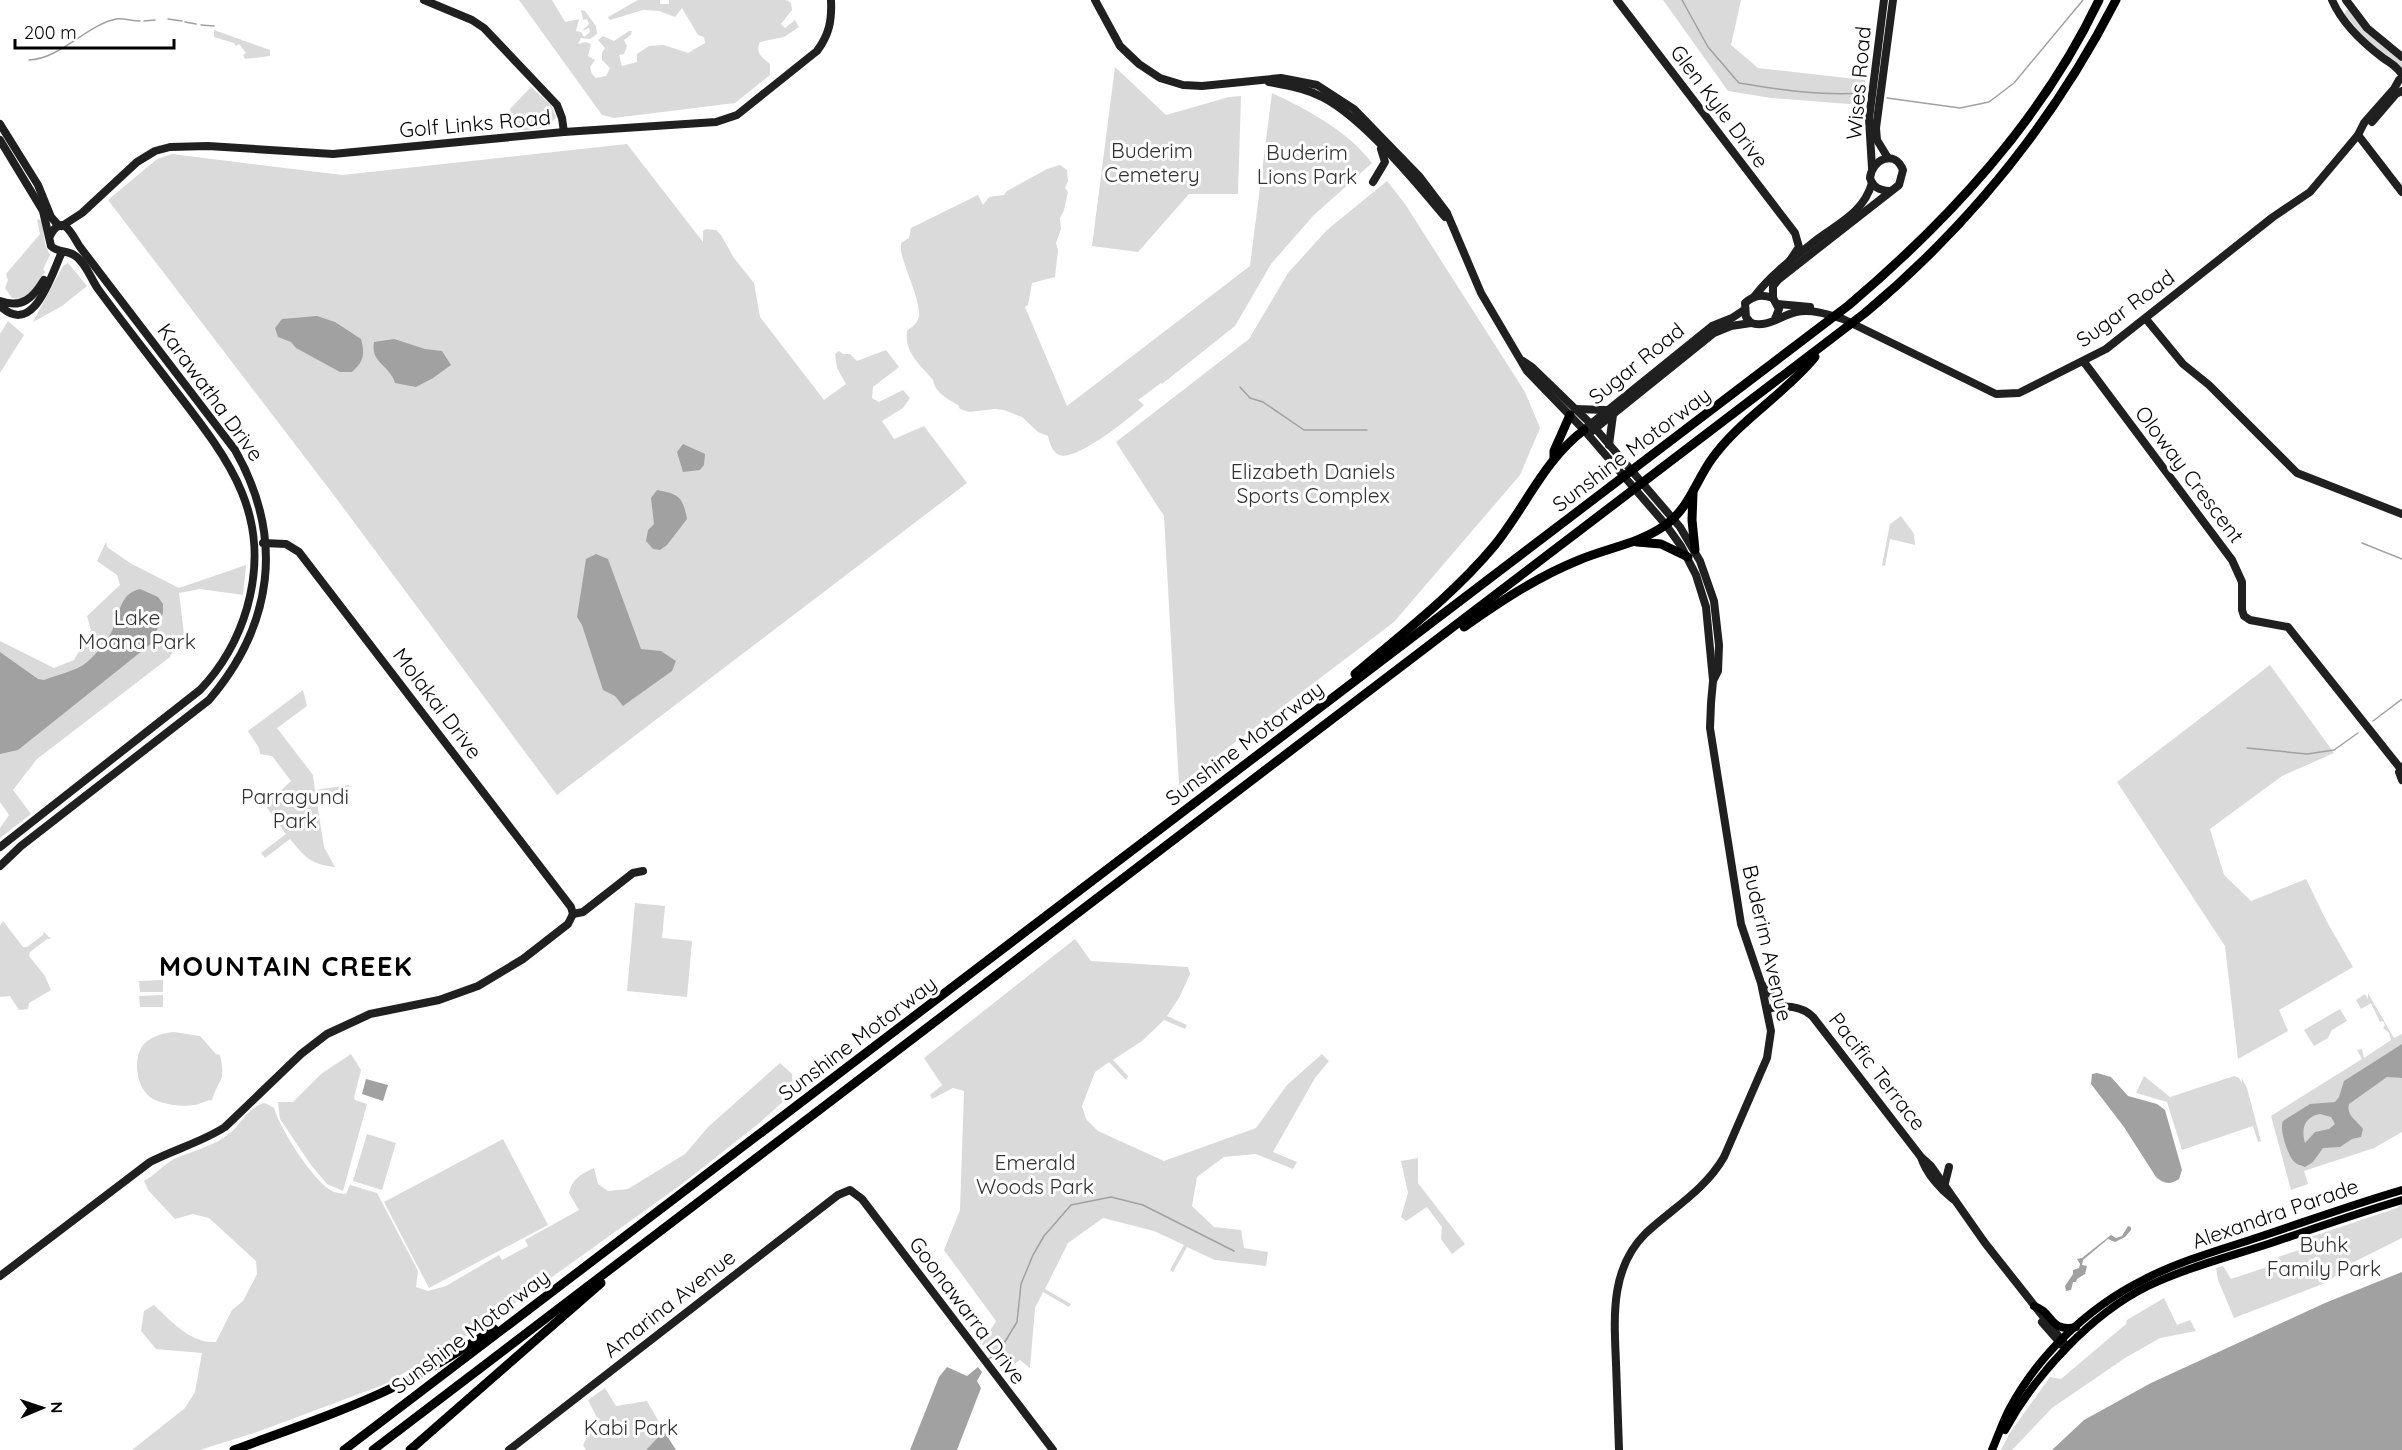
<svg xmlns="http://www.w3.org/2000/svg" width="2402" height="1450" viewBox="0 0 2402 1450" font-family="Quicksand,sans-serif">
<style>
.green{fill:#dadada}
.water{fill:#a1a1a1;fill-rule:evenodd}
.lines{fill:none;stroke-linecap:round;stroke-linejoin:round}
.stream{stroke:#a1a1a1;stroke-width:1.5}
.secondary{stroke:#202020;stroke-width:8}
.primary{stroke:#000;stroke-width:8}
.highway{stroke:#000;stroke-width:9}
.labels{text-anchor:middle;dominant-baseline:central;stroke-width:6;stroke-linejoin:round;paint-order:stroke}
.street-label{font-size:21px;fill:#000;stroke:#fff}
.park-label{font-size:21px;fill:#313131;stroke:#fff}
.district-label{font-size:27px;font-weight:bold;letter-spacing:1.5px;fill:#000;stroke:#fff}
</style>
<rect width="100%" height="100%" fill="#fff"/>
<g class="green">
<path d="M 519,0 L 552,0 L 565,22 L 579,19 L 576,31 L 581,32 L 584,37 L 590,32 L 589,28 L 582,31 L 589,24 L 587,19 L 583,20 L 581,10 L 585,11 L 596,26 L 597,34 L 590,39 L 581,38 L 578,44 L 585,42 L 591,44 L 588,56 L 595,60 L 590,67 L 592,74 L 596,78 L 606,76 L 610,68 L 602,60 L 602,53 L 605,48 L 598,40 L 603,36 L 614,41 L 629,31 L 632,31 L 631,35 L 624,40 L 627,46 L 624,54 L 619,55 L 622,66 L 637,62 L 637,54 L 649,46 L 664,45 L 688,53 L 705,43 L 704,37 L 698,35 L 682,8 L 675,17 L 659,11 L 643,10 L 610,20 L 608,17 L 638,0 L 660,0 L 660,4 L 669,4 L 669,0 L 786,0 L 791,3 L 792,10 L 781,24 L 785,28 L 795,20 L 799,27 L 784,37 L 760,42 C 755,54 762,57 770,64 L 770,75 L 735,103 L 614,118 L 602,115 Z"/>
<path d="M 1663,0 L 1741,0 L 1731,45 L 1758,68 L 1865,80 L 1862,105 L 1771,98 L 1728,91 Z"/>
<path d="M 2346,10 L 2349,10 L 2398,57 L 2402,63 L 2402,68 L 2384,56 L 2361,34 L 2344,14 Z"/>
<path d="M 214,30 L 270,50 L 270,56 L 245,59 L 243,55 L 246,53 L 239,44 L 236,46 L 234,43 L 214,37 Z"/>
<path d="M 1115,67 L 1166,115 L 1229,97 L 1241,96 L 1238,194 L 1189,194 L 1138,252 L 1092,246 Z"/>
<path d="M 531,87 L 551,105 L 556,117 C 548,132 528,129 511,131 L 510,109 Z"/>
<path d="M 1272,93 C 1308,110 1348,131 1372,163 L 1313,216 L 1271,264 L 1235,326 L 1162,384 L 1161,383 L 1138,400 L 1144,405 C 1131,417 1076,462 1059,455 C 1051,451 1050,443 1048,436 L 1038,432 L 1022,417 L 1004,410 L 995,409 L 969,412 L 960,409 L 958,405 C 948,399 935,393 933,380 C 920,365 904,352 907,331 C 912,327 918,323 919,316 C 921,302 904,267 901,251 L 901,243 L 909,238 L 911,228 L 978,195 L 983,205 L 989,197 L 1004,195 L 1007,191 L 1047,169 L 1060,165 L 1067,170 L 1068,181 L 1065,188 L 1068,192 L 1064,210 L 1060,218 L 1061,229 L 1056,243 L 1058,250 L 1055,277 L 1032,283 L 1028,305 L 1025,307 L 1067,406 L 1250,266 Z"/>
<path d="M 627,144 L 703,242 L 703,231 L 706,229 L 716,230 L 721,235 L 734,258 L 754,283 L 760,317 L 824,400 L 846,384 L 837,368 L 835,354 L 839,351 L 843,354 L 850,354 L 857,361 L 886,350 L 899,367 L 873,387 L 872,398 L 879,402 L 903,390 L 910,398 L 903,408 L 882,421 L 894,439 L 924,426 L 967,483 L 557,795 L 336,498 L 108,200 L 157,159 L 172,154 L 342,175 Z"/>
<path d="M 1387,181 L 1405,204 L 1525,392 L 1540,428 L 1520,475 L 1394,622 L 1179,785 L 1164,516 L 1116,442 L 1249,339 L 1288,273 L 1327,230 Z"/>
<path d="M 39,219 L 42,222 L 45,244 L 50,255 L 43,269 L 45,272 C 35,286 32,302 12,298 L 5,288 L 8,280 L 6,274 L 40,234 L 37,220 Z"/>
<path d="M 68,263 L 87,286 L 62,306 L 33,322 L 63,266 Z"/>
<path d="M 8,321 L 24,335 L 0,373 L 0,334 Z"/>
<path d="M 1901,516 L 1914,534 L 1915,545 L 1890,539 L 1885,566 L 1882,565 L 1890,524 Z"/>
<path d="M 106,542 L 107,547 L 130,563 L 179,588 L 246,565 L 243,595 L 200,589 L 179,593 L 184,634 L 170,657 L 37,759 L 13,790 L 31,814 L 0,838 L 0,828 L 9,815 L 0,802 L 0,641 L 54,668 L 74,660 L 91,630 L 87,616 L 120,585 L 117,575 L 97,561 Z"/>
<path d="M 2270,665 L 2334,753 L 2282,776 L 2210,829 L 2224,875 L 2251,901 L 2306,879 L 2327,922 L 2353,967 L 2279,1010 L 2288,1031 L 2238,1059 L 2225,946 L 2117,782 Z"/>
<path d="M 303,690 L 307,706 L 277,728 L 313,775 L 315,790 L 349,785 L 350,791 L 316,797 L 324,847 L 335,867 C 310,864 306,858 290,839 L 265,858 L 261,853 L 286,834 L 265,805 L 291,781 L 272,756 L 260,754 L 259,748 L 248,731 Z"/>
<path d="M 635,903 L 665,906 L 662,938 L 692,941 L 687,997 L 627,991 Z"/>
<path d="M 3,921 L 23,947 L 27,947 L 43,935 L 44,932 L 51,939 L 47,939 L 30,952 L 29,956 L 45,976 L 51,990 L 29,1003 L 28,1009 L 19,1010 L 10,996 L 0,997 L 0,926 Z"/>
<path d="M 1075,939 L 1091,961 L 1188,967 L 1190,974 L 1179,998 L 1167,1016 L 1187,1025 L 1185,1029 L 1164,1020 L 1142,1041 L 1113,1060 L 1128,1076 L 1126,1080 L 1109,1062 L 1095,1072 L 1082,1106 L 1086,1119 L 1098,1131 L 1164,1161 L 1256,1128 L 1287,1085 L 1322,1054 L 1329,1061 L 1315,1078 L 1273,1152 L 1297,1162 L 1293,1169 L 1256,1154 L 1224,1157 L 1197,1177 L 1192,1206 L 1214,1227 L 1241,1230 L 1244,1248 L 1268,1252 L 1266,1266 L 1215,1260 L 1187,1247 L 1173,1272 L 1170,1270 L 1184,1245 L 1154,1231 L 1103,1218 L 1068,1243 L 1045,1289 L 1071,1304 L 1069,1307 L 1043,1292 L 1035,1308 L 1030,1368 L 1020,1360 L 1014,1364 L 1001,1367 L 982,1344 L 996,1321 L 944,1250 L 960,1210 L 964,1091 L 953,1088 L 932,1099 L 930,1095 L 942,1085 L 924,1058 Z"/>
<path d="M 163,980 L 163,992 L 140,992 L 139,981 Z"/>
<path d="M 2368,993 L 2394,1038 L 2402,1034 L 2402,1132 L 2374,1148 L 2304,1171 L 2308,1184 L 2291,1190 L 2271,1116 L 2362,1059 L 2357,1050 L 2362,1049 L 2364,1058 L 2391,1040 L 2389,1033 L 2383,1028 L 2385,1025 L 2383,1021 L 2380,1022 L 2371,1003 L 2361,1009 L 2356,1000 L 2365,994 L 2368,999 Z"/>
<path d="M 163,995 L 163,1007 L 140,1007 L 139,996 Z"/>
<path d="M 2340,1009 L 2347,1021 L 2332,1030 L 2328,1038 L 2314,1046 L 2304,1030 Z"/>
<path d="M 174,1032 L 200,1036 L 216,1054 L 220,1055 C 226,1083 220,1076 212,1100 C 206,1100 201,1104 195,1105 C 182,1107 164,1105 153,1099 C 136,1089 132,1058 144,1044 C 152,1036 163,1033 174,1032 Z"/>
<path d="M 351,1054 L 361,1070 L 354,1097 L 355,1100 L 367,1104 L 343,1191 L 327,1184 L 311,1165 L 280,1119 L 278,1102 L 293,1102 L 321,1074 Z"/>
<path d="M 780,1063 L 792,1074 L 793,1088 L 786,1099 L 758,1124 L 682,1184 L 489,1322 L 445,1349 L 383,1385 L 257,1432 L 200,1450 L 132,1450 L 185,1408 L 195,1392 L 202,1353 L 156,1349 L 141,1331 L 144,1311 L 154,1305 C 171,1321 191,1344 216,1342 L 232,1310 L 243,1301 L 257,1274 L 256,1261 L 209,1218 L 193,1214 L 175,1219 L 148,1190 L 144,1181 C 155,1175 163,1165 174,1159 C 192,1151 215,1146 230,1133 C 243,1123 248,1106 265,1103 L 274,1108 C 280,1129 313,1181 332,1191 C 336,1193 341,1193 346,1194 L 350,1185 L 377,1193 L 418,1271 L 416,1287 L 428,1291 L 446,1286 L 499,1255 L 502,1260 L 528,1246 L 525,1240 L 579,1210 L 569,1193 C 572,1179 581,1174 594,1168 L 598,1184 L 608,1191 L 628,1189 L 685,1154 L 708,1127 Z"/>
<path d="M 2144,1076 L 2170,1097 L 2234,1076 L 2239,1078 L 2242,1083 L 2241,1077 L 2247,1088 L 2261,1141 L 2258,1142 L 2253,1126 L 2182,1150 L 2167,1102 L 2136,1093 Z"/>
<path d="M 367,1134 L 396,1143 L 382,1190 L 353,1181 Z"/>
<path d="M 503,1139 L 548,1225 L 429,1288 L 384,1202 Z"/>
<path d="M 1418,1158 L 1418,1183 L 1465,1244 L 1452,1254 L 1441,1239 L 1442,1227 L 1427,1207 L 1406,1221 L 1401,1217 L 1408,1193 L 1401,1161 Z"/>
<path d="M 2402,1204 L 2402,1238 L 2348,1265 L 2328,1282 L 2234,1318 L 2218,1280 L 2216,1268 L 2223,1266 L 2231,1279 L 2276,1264 L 2278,1257 L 2302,1249 L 2305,1239 L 2397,1208 Z"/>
<path d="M 2164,1298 L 2177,1325 L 2190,1320 L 2196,1331 L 2160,1338 L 2125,1358 L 2052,1408 L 2012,1450 L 2001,1450 L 2009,1434 L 2050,1377 L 2061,1379 L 2126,1324 L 2127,1320 Z"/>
<path d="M 605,1388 L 616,1406 L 647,1401 L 664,1431 L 646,1450 L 586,1450 L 583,1445 L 597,1418 L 588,1400 Z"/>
</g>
<g class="water">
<path d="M 317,316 L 335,322 L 361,339 C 365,355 364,361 352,372 L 340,372 L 296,348 L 291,342 L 278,337 L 275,328 L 282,319 Z"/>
<path d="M 394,339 L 425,349 L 442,351 L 451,365 L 433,378 L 416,387 L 395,383 C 391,366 370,363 374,342 Z"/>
<path d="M 683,444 L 705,454 L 704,465 L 700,470 L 683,472 L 677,452 Z"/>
<path d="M 657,490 C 679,494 683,497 687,519 L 667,545 L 660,550 L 653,549 L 646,541 L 648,530 L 654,524 L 651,498 Z"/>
<path d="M 596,554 L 608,559 L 641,649 L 661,651 L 676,661 L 672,671 L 623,706 L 615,696 L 603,690 L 582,625 L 577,617 L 586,559 Z"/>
<path d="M 140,589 L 158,597 L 163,604 L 163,613 L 152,643 L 18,750 L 0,754 L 0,652 L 38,679 L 44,680 C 56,675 77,671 87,662 C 96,654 105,644 111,633 C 119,617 119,593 140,589 Z"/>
<path d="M 2402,1044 L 2402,1078 L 2387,1077 L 2349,1104 C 2346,1116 2357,1120 2363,1129 L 2361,1137 L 2352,1139 L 2340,1147 L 2323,1148 L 2313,1162 L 2305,1167 C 2300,1165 2295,1164 2292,1159 C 2287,1152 2279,1128 2283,1121 L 2310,1104 L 2335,1102 L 2339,1097 L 2344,1081 ZM 2320,1114 L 2331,1117 L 2335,1124 L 2329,1129 L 2315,1132 L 2305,1143 C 2301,1129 2304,1117 2320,1114 Z"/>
<path d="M 2097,1073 L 2111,1077 L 2128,1096 L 2157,1104 L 2165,1110 L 2182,1170 L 2179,1179 C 2170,1185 2164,1184 2156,1177 L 2124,1127 L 2091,1084 L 2092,1074 Z"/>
<path d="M 366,1079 L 388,1085 L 383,1101 L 362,1094 Z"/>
<path d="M 2128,1226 L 2131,1227 L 2131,1230 L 2125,1237 L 2115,1242 L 2108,1239 L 2083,1260 L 2082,1265 L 2087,1266 L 2085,1274 L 2077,1279 L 2076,1282 L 2073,1282 L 2071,1290 L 2066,1291 L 2065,1286 L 2073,1274 L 2073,1270 L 2079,1268 L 2080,1264 L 2077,1259 L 2082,1258 L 2111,1235 L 2116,1238 L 2122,1236 Z"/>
<path d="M 2402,1272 L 2402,1450 L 2052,1450 L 2084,1420 L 2151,1383 L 2325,1303 Z"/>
<path d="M 947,1367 L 967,1376 L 978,1367 L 982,1372 L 977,1381 L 981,1388 L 957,1450 L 910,1450 L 939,1377 Z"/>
<path d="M 664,1431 L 676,1450 L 646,1450 Z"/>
</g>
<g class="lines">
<g class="stream">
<path d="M 1682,0 L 1708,47 L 1739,83 C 1780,90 1822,96 1864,93"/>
<path d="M 168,19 L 182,21"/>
<path d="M 144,21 L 155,20"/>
<path d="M 185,22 L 196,24"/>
<path d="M 201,25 L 214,26"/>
<path d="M 29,60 C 60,59 87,25 116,19 C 123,18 133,21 140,21"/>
<path d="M 1887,98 L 1960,108 L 1989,102 L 2014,83 L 2083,0"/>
<path d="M 1240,387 L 1250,398 L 1263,402 L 1304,430 L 1367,430"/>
<path d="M 2362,543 L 2402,559"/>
<path d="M 2373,721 L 2402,699"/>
<path d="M 2247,748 L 2307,754 L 2334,750 L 2358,733"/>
<path d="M 988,1360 L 1003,1345 L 1017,1322 L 1021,1284 L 1033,1255 L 1044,1236 L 1071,1205 L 1111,1197 L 1143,1205 L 1234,1251"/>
</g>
<g class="secondary">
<path d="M 424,0 L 472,20 L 484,28 L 557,105 L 562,118 L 564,132"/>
<path d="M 1095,0 L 1120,46 L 1139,64 L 1160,78 L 1183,85 L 1202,86 L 1281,78 L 1317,85 L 1354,109 L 1419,176 L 1447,213 L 1481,293 L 1527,371 L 1584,430 L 1666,525 L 1681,546 L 1696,575 L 1706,607 L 1713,680"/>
<path d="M 1617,0 L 1795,233 L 1799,247 L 1789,262"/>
<path d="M 2332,0 C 2342,23 2363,43 2383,58 C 2390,63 2395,65 2401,73"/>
<path d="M 2346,0 L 2367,28 L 2402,57"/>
<path d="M 1269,82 C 1288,86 1305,88 1322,97 C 1362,117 1416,182 1445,217"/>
<path d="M 2372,122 L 2396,94 L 2402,91"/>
<path d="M 0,124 L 38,185 L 51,217 L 59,226"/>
<path d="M 2358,135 L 2402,192"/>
<path d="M 0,140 L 43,211 L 51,246 C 58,253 66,250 74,255 C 85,261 91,279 98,289 C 123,323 149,356 175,390 C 229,460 273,515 247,608 C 238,639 222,667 200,690 L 0,847"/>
<path d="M 1888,158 L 1877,140 L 1876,128 L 1893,0"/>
<path d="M 1872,168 L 1869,119 L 1884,0"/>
<path d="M 1373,182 L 1385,162 L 1381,149"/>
<path d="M 62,226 L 82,213 L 137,162 L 155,151 L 170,147 L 208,146 L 333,154 L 564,132 L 716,122 L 737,115 L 817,51 C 829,35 832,21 831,0"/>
<path d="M 1754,297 C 1771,274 1796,256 1819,238 C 1841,222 1864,211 1872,183"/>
<path d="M 1773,298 L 1773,286 L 1779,279 L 1899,185 L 1903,170 C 1895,149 1872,159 1870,178 C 1873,188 1880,190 1889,191"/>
<path d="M 0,301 C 22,309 33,298 44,280"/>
<path d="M 1777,304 L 1810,307"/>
<path d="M 0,306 C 34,338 51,275 62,252"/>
<path d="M 1775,319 L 1779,309 L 1773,298 C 1762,294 1754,295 1745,303 L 1746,317 L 1751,323 C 1767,328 1780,316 1796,312 C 1812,309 1827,314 1843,319 L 1996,394 L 2019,393 L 2106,349 L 2273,217 L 2310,192 L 2358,135 L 2364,123 L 2394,89 L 2399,80"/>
<path d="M 2146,319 L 2183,364 L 2209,385 L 2297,473 L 2402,514"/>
<path d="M 1523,361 L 1532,367 L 1595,428 L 1680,527 L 1700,561 L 1714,601 L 1719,645 L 1718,671 L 1713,681 L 1711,703 L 1710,728 L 1741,924 L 1761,983 L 1771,1031 L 1767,1058 L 1724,1157 C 1705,1190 1673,1208 1646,1233 C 1610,1268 1614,1317 1616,1363 C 1617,1392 1618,1421 1619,1450"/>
<path d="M 2084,362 L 2232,560 L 2242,582 L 2242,610 L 2244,616 L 2250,620 L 2288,627 L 2400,768"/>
<path d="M 1575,409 L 1606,410"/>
<path d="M 1587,427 L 1712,326 L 1732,318 L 1744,310"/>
<path d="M 1591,432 L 1714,333 L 1731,326 L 1751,323"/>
<path d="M 1609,445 L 1613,415"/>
<path d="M 263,543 L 286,544 L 299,552 L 571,907 L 573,914"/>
<path d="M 2402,767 L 2399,772 L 2402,780"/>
<path d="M 0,866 L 21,846 L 209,700 C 273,625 285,538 235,450 L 80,247 C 73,237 63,210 50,236"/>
<path d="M 573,914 L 583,912 L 633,873 L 643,871"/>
<path d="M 1764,986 L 1782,1007"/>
<path d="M 1768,1009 C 1783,1005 1801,1005 1813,1017 L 1921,1157 C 1926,1173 1940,1189 1953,1199"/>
<path d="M 1921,1157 L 1931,1166 L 1985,1243 L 2064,1343"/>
<path d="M 1945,1183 L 1949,1167"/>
<path d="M 0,1276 L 150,1162 C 175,1149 202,1142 225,1127 L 301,1054 L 327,1034 L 370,1014 L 439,1000 L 478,986 L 523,959 L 568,924 L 573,914"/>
<path d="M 2042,1322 L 2063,1346"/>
<path d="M 509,1450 L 838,1195 L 850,1190 L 862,1199 L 1053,1450"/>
</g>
<g class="primary">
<path d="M 2034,1306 C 2053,1311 2049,1333 2076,1327"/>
<path d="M 2005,1430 C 2035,1375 2091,1314 2148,1286 C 2186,1268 2228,1257 2268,1244 C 2313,1229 2357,1213 2402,1200"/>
<path d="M 1992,1450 C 1998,1436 2003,1421 2010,1408 C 2039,1354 2089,1307 2143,1280 C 2179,1261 2220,1250 2259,1237 C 2307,1221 2354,1204 2402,1190"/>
</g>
<g class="highway">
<path d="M 1554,459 L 1554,451 L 1570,415"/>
<path d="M 1693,493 L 1692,520 L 1695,550"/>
<path d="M 1637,542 L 1661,544 L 1688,557"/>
<path d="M 1464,627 C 1501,601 1537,577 1579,560 C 1607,548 1638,544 1664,526 C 1688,510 1695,483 1711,460 C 1739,420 1784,395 1815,357"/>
<path d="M 1355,674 C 1403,633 1454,594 1494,546 C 1525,508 1544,460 1584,430"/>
<path d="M 234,1450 C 288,1430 342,1412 394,1387 C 429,1370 462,1350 494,1329"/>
<path d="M 344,1450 L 1849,305 C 1949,220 2042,120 2099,0"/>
<path d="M 373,1450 L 1865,313 C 1969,226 2054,121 2116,0"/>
<path d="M 410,1450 L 601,1283"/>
</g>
</g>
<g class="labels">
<g class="street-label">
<text transform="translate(1858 83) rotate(-85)">Wises Road</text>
<text transform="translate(1720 106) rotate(53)">Glen Kyle Drive</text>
<text transform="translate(475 123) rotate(-5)">Golf Links Road</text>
<text transform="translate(2125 308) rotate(-36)">Sugar Road</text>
<text transform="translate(1636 363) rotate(-39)">Sugar Road</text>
<text transform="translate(211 392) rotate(54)">Karawatha Drive</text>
<text transform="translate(1631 449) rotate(-37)">Sunshine Motorway</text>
<text transform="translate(2190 474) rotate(53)">Oloway Crescent</text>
<text transform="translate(438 703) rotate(53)">Molakai Drive</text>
<text transform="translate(1244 743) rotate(-37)">Sunshine Motorway</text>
<text transform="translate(1768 943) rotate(77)">Buderim Avenue</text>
<text transform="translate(857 1038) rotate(-37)">Sunshine Motorway</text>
<text transform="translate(1878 1071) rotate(52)">Pacific Terrace</text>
<text transform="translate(2275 1213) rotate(-19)">Alexandra Parade</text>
<text transform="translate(669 1303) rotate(-38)">Amarina Avenue</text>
<text transform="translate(968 1310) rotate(53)">Goonawarra Drive</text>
<text transform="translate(470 1331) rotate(-37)">Sunshine Motorway</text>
</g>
<g class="park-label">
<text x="1152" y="150">Buderim<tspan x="1152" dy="24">Cemetery</tspan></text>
<text x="1307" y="152">Buderim<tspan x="1307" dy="24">Lions Park</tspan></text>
<text x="1313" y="471">Elizabeth Daniels<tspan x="1313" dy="24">Sports Complex</tspan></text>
<text x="137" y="617">Lake<tspan x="137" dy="24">Moana Park</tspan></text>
<text x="295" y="796">Parragundi<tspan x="295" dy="24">Park</tspan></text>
<text x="1035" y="1162">Emerald<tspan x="1035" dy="24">Woods Park</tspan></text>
<text x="2324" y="1244">Buhk<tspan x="2324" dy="24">Family Park</tspan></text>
<text x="631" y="1427">Kabi Park</text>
</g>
<g class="district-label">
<text x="286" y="966">MOUNTAIN CREEK</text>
</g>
</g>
<g transform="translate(42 1408) rotate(88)" stroke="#ffffff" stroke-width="4.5" paint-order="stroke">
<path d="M0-4.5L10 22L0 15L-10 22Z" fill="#000000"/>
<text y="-9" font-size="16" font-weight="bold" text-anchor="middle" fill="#000000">N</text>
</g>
<path d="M15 39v9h159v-9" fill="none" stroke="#000000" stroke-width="3"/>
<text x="24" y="39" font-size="18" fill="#000000" stroke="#ffffff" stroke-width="4.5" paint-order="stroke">200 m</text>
</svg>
